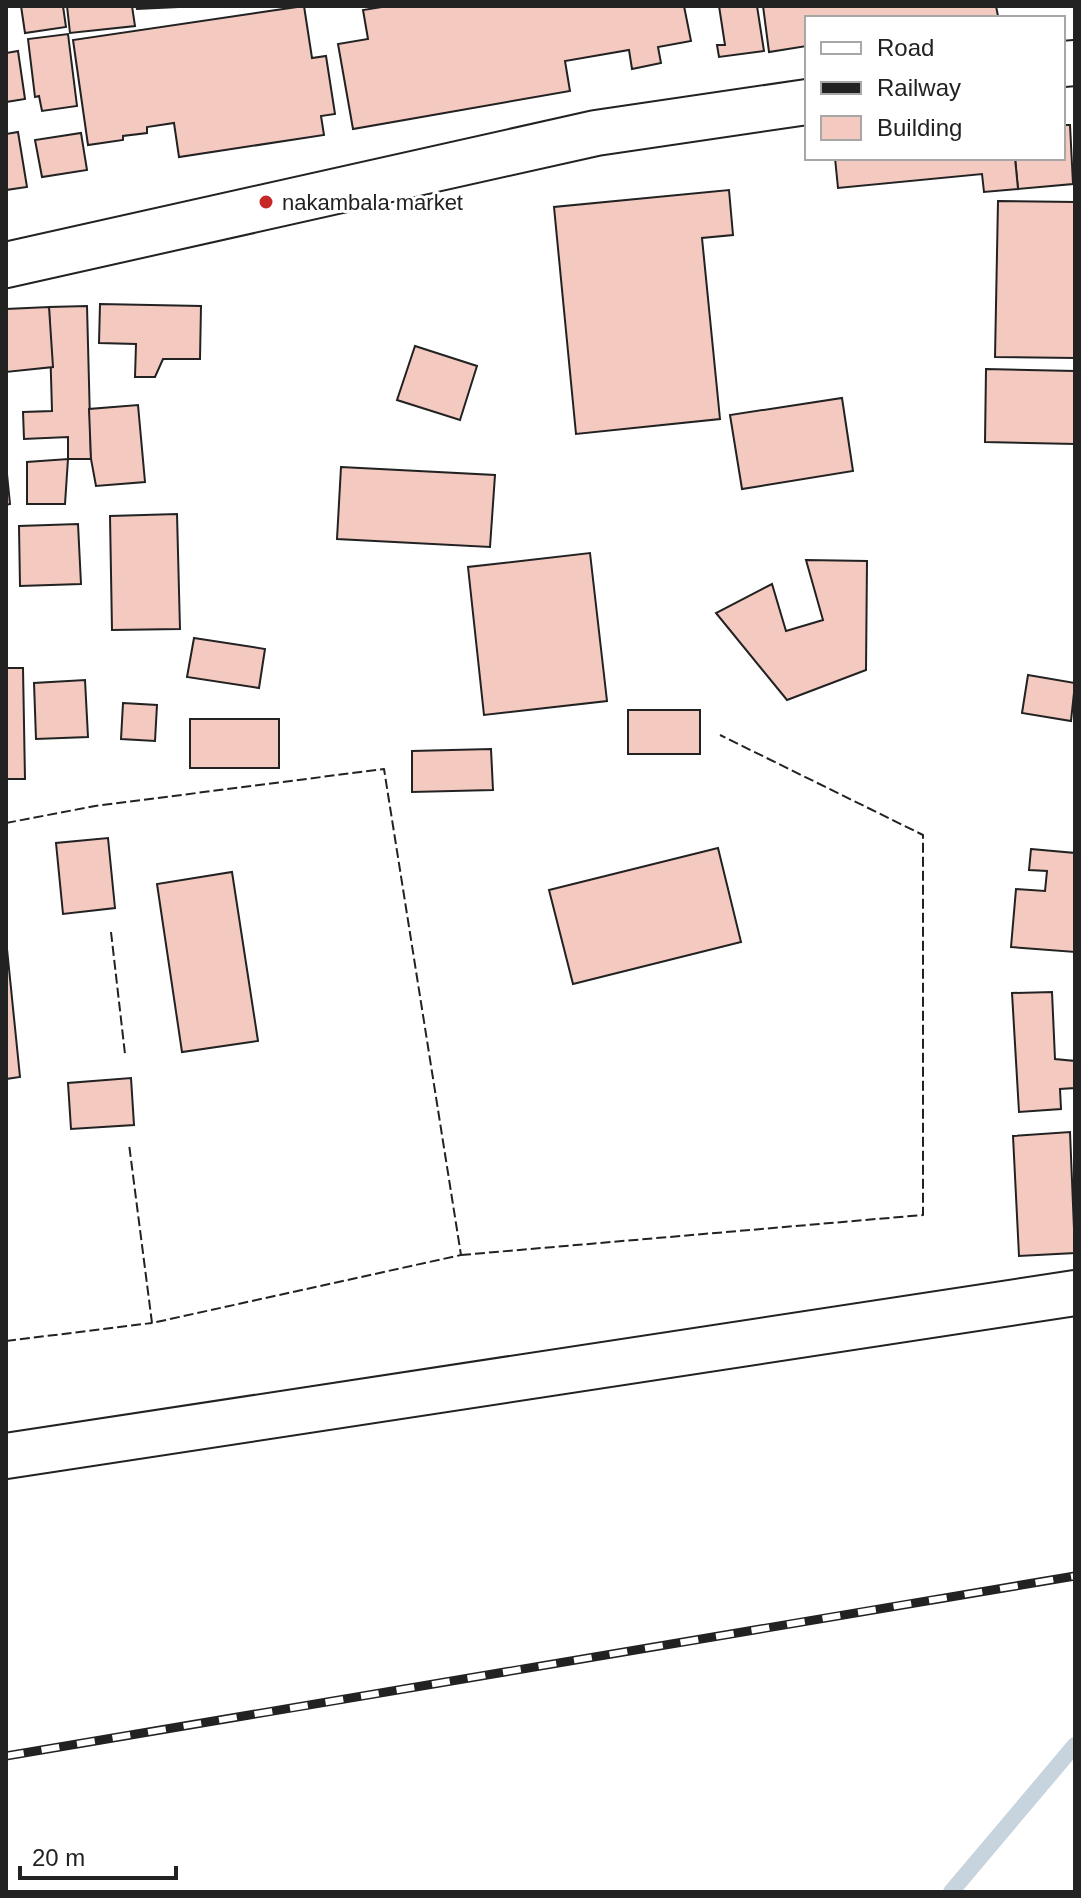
<svg xmlns="http://www.w3.org/2000/svg" width="1081" height="1898" viewBox="0 0 1081 1898" font-family="Helvetica,sans-serif">
<style>
.lines{fill:none;stroke-linecap:round;stroke-linejoin:round}
.stream{stroke:#c7d3dd;stroke-width:16}
.building{fill:#f3c9c0;stroke:#222;stroke-width:2}
.street-casing{stroke:#222;stroke-width:48}
.street{stroke:#fff;stroke-width:44}
.rail-casing{stroke:#222;stroke-width:9}
.rail{stroke:#fff;stroke-width:6;stroke-dasharray:18;stroke-linecap:butt}
.fence{stroke:#222;stroke-width:2;stroke-dasharray:10 4;stroke-linecap:butt}
.poi-dot{fill:#c62828;stroke:#fff;stroke-width:3}
.labels{text-anchor:middle;dominant-baseline:central;stroke-width:6;stroke-linejoin:round;paint-order:stroke}
.poi-label{font-size:22px;fill:#222;stroke:#fff;text-anchor:start}
</style>
<rect width="100%" height="100%" fill="#fff"/>
<g class="lines">
<path class="stream" d="M 951,1892 L 1075,1745"/>
</g>
<g class="building">
<path d="M 21,6 L 63,6 L 66,27 L 25,33 Z"/>
<path d="M 67,6 L 132,6 L 135,26 L 70,33 Z"/>
<path d="M 136,6 L 200,6 L 137,9 Z"/>
<path d="M 304,6 L 312,58 L 326,56 L 335,114 L 321,116 L 324,135 L 179,157 L 174,123 L 147,127 L 147,133 L 123,136 L 123,140 L 88,145 L 73,40 Z"/>
<path d="M 388,6 L 684,6 L 691,41 L 658,47 L 661,63 L 632,69 L 629,50 L 565,61 L 570,91 L 353,129 L 338,44 L 368,39 L 363,10 Z"/>
<path d="M 719,6 L 757,6 L 764,51 L 719,57 L 717,45 L 725,45 Z"/>
<path d="M 763,6 L 996,6 L 998,16 L 807,18 L 807,46 L 769,52 Z"/>
<path d="M 68,34 L 77,106 L 42,111 L 39,96 L 35,97 L 28,39 Z"/>
<path d="M 18,51 L 25,99 L 6,102 L 6,53 Z"/>
<path d="M 1063,125 L 1070,125 L 1073,184 L 1018,189 L 1015,158 L 1063,158 Z"/>
<path d="M 18,132 L 27,187 L 6,190 L 6,134 Z"/>
<path d="M 81,133 L 87,170 L 42,177 L 35,140 Z"/>
<path d="M 835,158 L 1015,158 L 1018,189 L 984,192 L 982,174 L 838,188 Z"/>
<path d="M 729,190 L 733,235 L 702,238 L 720,419 L 576,434 L 554,207 Z"/>
<path d="M 998,201 L 1075,202 L 1075,358 L 995,357 Z"/>
<path d="M 100,304 L 201,306 L 200,359 L 163,359 L 155,377 L 135,377 L 136,344 L 99,343 Z"/>
<path d="M 87,306 L 91,459 L 68,459 L 68,437 L 24,439 L 23,412 L 52,411 L 49,307 Z"/>
<path d="M 49,307 L 53,367 L 6,372 L 6,309 Z"/>
<path d="M 415,346 L 477,366 L 460,420 L 397,400 Z"/>
<path d="M 986,369 L 1075,371 L 1075,444 L 985,442 Z"/>
<path d="M 842,398 L 853,471 L 742,489 L 730,415 Z"/>
<path d="M 138,405 L 145,482 L 96,486 L 91,459 L 89,409 Z"/>
<path d="M 68,459 L 65,504 L 27,504 L 27,462 Z"/>
<path d="M 6,464 L 10,504 L 6,505 Z"/>
<path d="M 341,467 L 495,475 L 490,547 L 337,539 Z"/>
<path d="M 177,514 L 180,629 L 112,630 L 110,516 Z"/>
<path d="M 78,524 L 81,584 L 20,586 L 19,526 Z"/>
<path d="M 590,553 L 607,701 L 484,715 L 468,567 Z"/>
<path d="M 806,560 L 867,561 L 866,670 L 787,700 L 716,613 L 772,584 L 786,631 L 823,620 Z"/>
<path d="M 194,638 L 265,649 L 259,688 L 187,677 Z"/>
<path d="M 6,668 L 23,668 L 25,779 L 6,779 Z"/>
<path d="M 1028,675 L 1075,683 L 1071,721 L 1022,713 Z"/>
<path d="M 85,680 L 88,737 L 36,739 L 34,683 Z"/>
<path d="M 123,703 L 157,705 L 155,741 L 121,739 Z"/>
<rect x="628" y="710" width="72" height="44"/>
<rect x="190" y="719" width="89" height="49"/>
<path d="M 491,749 L 493,790 L 412,792 L 412,751 Z"/>
<path d="M 108,838 L 115,908 L 63,914 L 56,843 Z"/>
<path d="M 718,848 L 741,942 L 573,984 L 549,890 Z"/>
<path d="M 1031,849 L 1075,853 L 1075,952 L 1011,947 L 1016,889 L 1045,891 L 1047,871 L 1029,870 Z"/>
<path d="M 232,872 L 258,1041 L 182,1052 L 157,884 Z"/>
<path d="M 6,939 L 20,1077 L 6,1079 Z"/>
<path d="M 1052,992 L 1055,1059 L 1075,1061 L 1075,1088 L 1060,1089 L 1061,1109 L 1019,1112 L 1012,993 Z"/>
<path d="M 131,1078 L 134,1125 L 71,1129 L 68,1083 Z"/>
<path d="M 1070,1132 L 1075,1253 L 1019,1256 L 1013,1136 Z"/>
</g>
<g class="lines">
<defs>
<g id="street">
<path d="M 1063,64 L 1075,63"/>
<path d="M 6,265 L 596,133 L 807,102"/>
<path d="M 6,1456 L 1075,1293"/>
</g>
</defs>
<use href="#street" class="street-casing"/>
<use href="#street" class="street"/>
<defs>
<path id="rail" d="M 6,1756 L 1075,1576"/>
</defs>
<use href="#rail" class="rail-casing"/>
<use href="#rail" class="rail"/>
<g class="fence">
<path d="M 6,823 L 95,806 L 384,769 L 461,1255 L 152,1323 L 129,1144"/>
<path d="M 111,932 L 125,1054"/>
<path d="M 461,1255 L 923,1215 L 923,835 L 720,735"/>
<path d="M 6,1341 L 152,1323"/>
</g>
</g>
<circle class="poi-dot" cx="266" cy="202" r="8"/>
<g class="labels">
<g class="poi-label">
<text x="282" y="202">nakambala market</text>
</g>
</g>
<rect width="1081" height="1898" fill="none" stroke="#222222" stroke-width="16"/>
<rect x="805" y="16" width="260" height="144" fill="#ffffff" stroke="#a7a7a7" stroke-width="2"/>
<rect x="821" y="42" width="40" height="12" fill="#ffffff" stroke="#a7a7a7" stroke-width="2"/>
<text x="877" y="56" font-size="24" fill="#222222">Road</text>
<rect x="821" y="82" width="40" height="12" fill="#222222" stroke="#a7a7a7" stroke-width="2"/>
<text x="877" y="96" font-size="24" fill="#222222">Railway</text>
<rect x="821" y="116" width="40" height="24" fill="#f3c9c0" stroke="#a7a7a7" stroke-width="2"/>
<text x="877" y="136" font-size="24" fill="#222222">Building</text>
<path d="M20 1866v12h156v-12" fill="none" stroke="#222222" stroke-width="4"/>
<text x="32" y="1866" font-size="24" fill="#222222" stroke="#ffffff" stroke-width="6" paint-order="stroke">20 m</text>
</svg>
